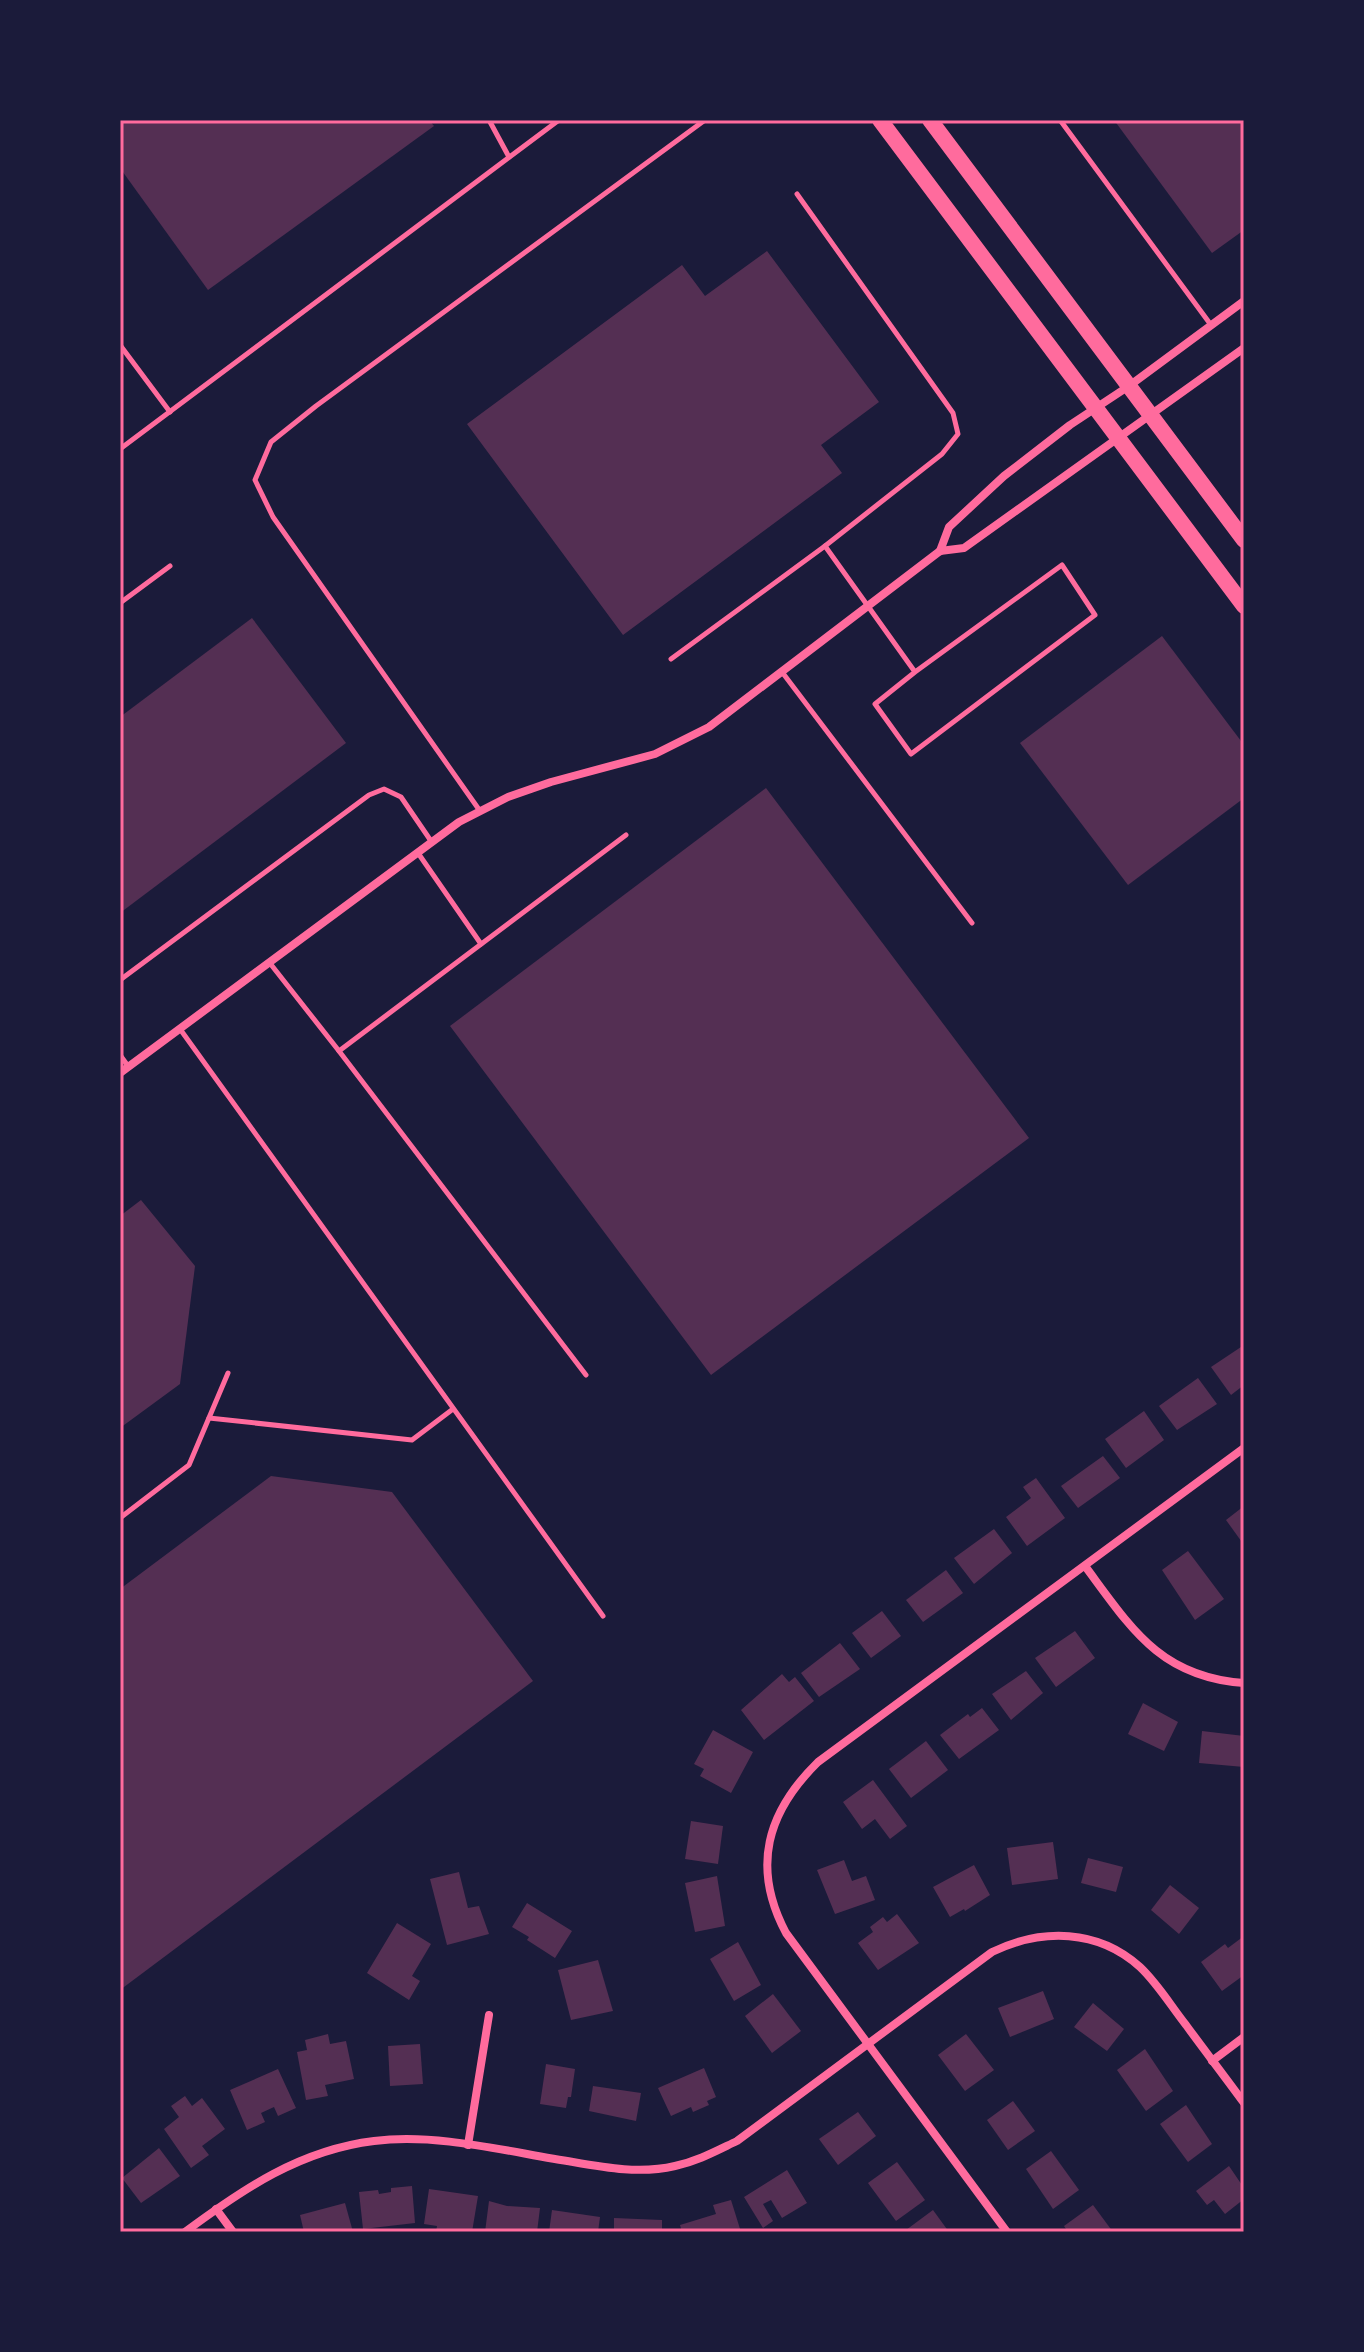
<svg xmlns="http://www.w3.org/2000/svg" width="1364" height="2352" viewBox="0 0 1364 2352" font-family="Commissioner,sans-serif">
<style>
.building{fill:#542f53}
.lines{fill:none;stroke-linecap:round;stroke-linejoin:round}
.service{stroke:#ff6b9d;stroke-width:5}
.minor{stroke:#ff6b9d;stroke-width:8}
.primary{stroke:#ff6b9d;stroke-width:16}
.neatline{fill:none;stroke:#ff6b9d;stroke-width:3}
</style>
<rect width="100%" height="100%" fill="#1b1b3a"/>
<g class="building">
<path d="M 120,120 L 429,120 L 434,126 L 208,290 L 120,168 Z"/>
<path d="M 1114,120 L 1244,120 L 1244,230 L 1212,253 Z"/>
<path d="M 767,251 L 879,402 L 821,445 L 842,473 L 623,635 L 467,424 L 682,265 L 705,296 Z"/>
<path d="M 252,618 L 346,743 L 120,913 L 120,717 Z"/>
<path d="M 1162,636 L 1244,745 L 1244,798 L 1128,885 L 1020,743 Z"/>
<path d="M 766,788 L 1029,1138 L 711,1375 L 450,1026 Z"/>
<path d="M 141,1200 L 195,1266 L 180,1384 L 120,1428 L 120,1216 Z"/>
<path d="M 1241,1347 L 1244,1351 L 1244,1385 L 1231,1395 L 1211,1367 Z"/>
<path d="M 1198,1378 L 1217,1404 L 1177,1430 L 1159,1406 Z"/>
<path d="M 1144,1411 L 1164,1440 L 1126,1468 L 1105,1439 Z"/>
<path d="M 1103,1456 L 1120,1478 L 1078,1508 L 1061,1486 Z"/>
<path d="M 271,1476 L 392,1492 L 533,1681 L 120,1990 L 120,1589 Z"/>
<path d="M 1036,1478 L 1065,1518 L 1027,1546 L 1006,1517 L 1031,1498 L 1023,1487 Z"/>
<path d="M 1244,1506 L 1244,1545 L 1226,1520 Z"/>
<path d="M 994,1529 L 1012,1553 L 974,1584 L 954,1558 Z"/>
<path d="M 1188,1551 L 1224,1599 L 1195,1620 L 1162,1570 Z"/>
<path d="M 946,1570 L 963,1593 L 923,1622 L 906,1600 Z"/>
<path d="M 882,1611 L 901,1636 L 871,1658 L 852,1633 Z"/>
<path d="M 1075,1631 L 1095,1658 L 1056,1687 L 1035,1658 Z"/>
<path d="M 840,1643 L 860,1669 L 819,1697 L 801,1673 Z"/>
<path d="M 1026,1671 L 1043,1693 L 1011,1720 L 992,1694 Z"/>
<path d="M 782,1674 L 789,1682 L 795,1677 L 814,1701 L 764,1740 L 741,1710 Z"/>
<path d="M 1143,1703 L 1178,1722 L 1164,1751 L 1128,1734 Z"/>
<path d="M 982,1708 L 999,1730 L 959,1759 L 940,1735 L 968,1714 L 970,1717 Z"/>
<path d="M 713,1730 L 753,1752 L 731,1793 L 700,1776 L 704,1769 L 694,1764 Z"/>
<path d="M 1202,1731 L 1244,1736 L 1244,1767 L 1199,1763 Z"/>
<path d="M 926,1741 L 948,1770 L 911,1798 L 889,1769 Z"/>
<path d="M 873,1780 L 907,1826 L 890,1839 L 875,1819 L 862,1829 L 843,1802 Z"/>
<path d="M 691,1821 L 723,1826 L 718,1864 L 685,1859 Z"/>
<path d="M 1053,1842 L 1058,1879 L 1012,1885 L 1007,1848 Z"/>
<path d="M 1088,1858 L 1123,1867 L 1116,1892 L 1081,1883 Z"/>
<path d="M 844,1860 L 852,1881 L 866,1876 L 875,1900 L 835,1914 L 817,1870 Z"/>
<path d="M 974,1865 L 990,1895 L 965,1911 L 964,1909 L 950,1917 L 933,1887 Z"/>
<path d="M 459,1872 L 468,1908 L 479,1906 L 489,1934 L 447,1945 L 430,1879 Z"/>
<path d="M 717,1876 L 725,1926 L 695,1932 L 685,1883 Z"/>
<path d="M 1170,1885 L 1199,1908 L 1179,1934 L 1151,1910 Z"/>
<path d="M 527,1903 L 572,1931 L 555,1958 L 527,1940 L 529,1937 L 512,1927 Z"/>
<path d="M 897,1914 L 919,1943 L 878,1970 L 858,1943 L 873,1932 L 870,1927 L 883,1917 L 887,1922 Z"/>
<path d="M 397,1923 L 431,1944 L 412,1976 L 420,1981 L 409,2000 L 367,1973 Z"/>
<path d="M 1244,1936 L 1244,1975 L 1222,1991 L 1201,1962 L 1225,1944 L 1228,1948 Z"/>
<path d="M 738,1942 L 761,1985 L 734,2001 L 710,1959 Z"/>
<path d="M 598,1960 L 613,2011 L 571,2020 L 558,1970 Z"/>
<path d="M 1043,1991 L 1054,2019 L 1010,2037 L 998,2008 Z"/>
<path d="M 773,1994 L 801,2031 L 772,2053 L 745,2016 Z"/>
<path d="M 1093,2003 L 1124,2029 L 1107,2051 L 1074,2027 Z"/>
<path d="M 328,2034 L 330,2044 L 346,2041 L 354,2079 L 325,2085 L 328,2096 L 306,2100 L 297,2052 L 307,2050 L 305,2040 Z"/>
<path d="M 966,2034 L 994,2070 L 965,2091 L 938,2055 Z"/>
<path d="M 420,2044 L 423,2084 L 390,2086 L 388,2046 Z"/>
<path d="M 1145,2049 L 1173,2091 L 1146,2111 L 1117,2070 Z"/>
<path d="M 546,2064 L 575,2069 L 571,2097 L 568,2097 L 566,2108 L 540,2104 Z"/>
<path d="M 704,2068 L 716,2097 L 707,2101 L 709,2105 L 693,2112 L 691,2107 L 671,2116 L 658,2088 Z"/>
<path d="M 278,2069 L 296,2108 L 278,2116 L 274,2107 L 261,2113 L 265,2122 L 247,2130 L 230,2090 Z"/>
<path d="M 593,2086 L 641,2093 L 636,2121 L 589,2111 Z"/>
<path d="M 185,2096 L 192,2106 L 202,2098 L 225,2129 L 202,2146 L 209,2155 L 191,2168 L 164,2129 L 179,2117 L 171,2106 Z"/>
<path d="M 1013,2101 L 1035,2131 L 1008,2150 L 987,2120 Z"/>
<path d="M 1186,2105 L 1212,2144 L 1188,2162 L 1160,2124 Z"/>
<path d="M 858,2112 L 876,2136 L 838,2165 L 819,2139 Z"/>
<path d="M 159,2148 L 180,2176 L 141,2203 L 122,2178 Z"/>
<path d="M 1051,2151 L 1079,2190 L 1053,2209 L 1026,2169 Z"/>
<path d="M 897,2162 L 925,2200 L 896,2221 L 868,2183 Z"/>
<path d="M 1229,2166 L 1244,2188 L 1244,2199 L 1225,2214 L 1214,2200 L 1207,2205 L 1196,2191 Z"/>
<path d="M 787,2170 L 807,2203 L 782,2218 L 771,2200 L 763,2204 L 773,2221 L 763,2228 L 744,2197 Z"/>
<path d="M 412,2186 L 415,2223 L 363,2229 L 359,2192 L 378,2190 L 379,2194 L 391,2192 L 391,2188 Z"/>
<path d="M 429,2189 L 478,2196 L 472,2232 L 454,2229 L 454,2232 L 436,2232 L 437,2226 L 424,2224 Z"/>
<path d="M 731,2200 L 741,2232 L 682,2232 L 680,2225 L 716,2214 L 713,2205 Z"/>
<path d="M 489,2201 L 507,2206 L 540,2208 L 537,2232 L 485,2232 Z"/>
<path d="M 345,2203 L 353,2232 L 304,2232 L 300,2215 Z"/>
<path d="M 1093,2205 L 1113,2232 L 1068,2232 L 1064,2226 Z"/>
<path d="M 552,2210 L 600,2217 L 598,2232 L 549,2232 Z"/>
<path d="M 933,2210 L 949,2232 L 907,2232 L 906,2230 Z"/>
<path d="M 614,2218 L 662,2220 L 662,2232 L 614,2232 Z"/>
</g>
<g class="lines">
<g class="service">
<path d="M 489,120 L 509,157"/>
<path d="M 1060,120 L 1211,325"/>
<path d="M 797,194 L 953,413 L 958,434 L 942,454 L 825,546 L 915,672 L 1062,565 L 1095,615 L 911,754 L 875,704 L 915,672"/>
<path d="M 120,345 L 170,412"/>
<path d="M 120,449 L 559,120"/>
<path d="M 120,603 L 170,566"/>
<path d="M 671,659 L 825,546"/>
<path d="M 782,672 L 972,923"/>
<path d="M 480,811 L 273,517 L 255,480 L 271,442 L 316,406 L 705,120"/>
<path d="M 418,853 L 481,944"/>
<path d="M 269,962 L 339,1051"/>
<path d="M 120,980 L 369,795 L 384,789 L 401,797 L 431,841"/>
<path d="M 180,1029 L 603,1616"/>
<path d="M 120,1055 L 128,1066"/>
<path d="M 586,1375 L 339,1051 L 626,835"/>
<path d="M 209,1418 L 412,1440 L 453,1409"/>
<path d="M 120,1518 L 189,1465 L 228,1373"/>
</g>
<g class="minor">
<path d="M 940,551 L 949,527 L 1004,476 L 1070,425 L 1129,386 L 1244,301"/>
<path d="M 120,1073 L 459,822 L 508,797 L 551,782 L 655,754 L 709,727 L 940,551 L 964,548 L 1244,348"/>
<path d="M 1085,1566 C 1131,1628 1160,1677 1244,1683"/>
<path d="M 1212,2061 L 1244,2037"/>
<path d="M 468,2145 L 489,2015"/>
<path d="M 216,2209 L 233,2232"/>
<path d="M 185,2232 C 243,2189 300,2150 374,2141 C 439,2133 508,2152 573,2162 C 607,2168 641,2174 675,2166 C 698,2161 716,2151 737,2141 L 992,1952 C 1042,1928 1098,1929 1140,1967 C 1158,1984 1171,2006 1186,2025 C 1205,2051 1225,2077 1244,2103"/>
<path d="M 1007,2232 L 786,1933 C 751,1867 767,1812 818,1762 L 1244,1448"/>
</g>
<g class="primary">
<path d="M 880,120 L 1244,606"/>
<path d="M 930,120 L 1244,540"/>
</g>
</g>
<rect width="1364" height="2352" fill="none" stroke="#1b1b3a" stroke-width="244"/>
<rect x="122" y="122" width="1120" height="2108" class="neatline"/>
</svg>
